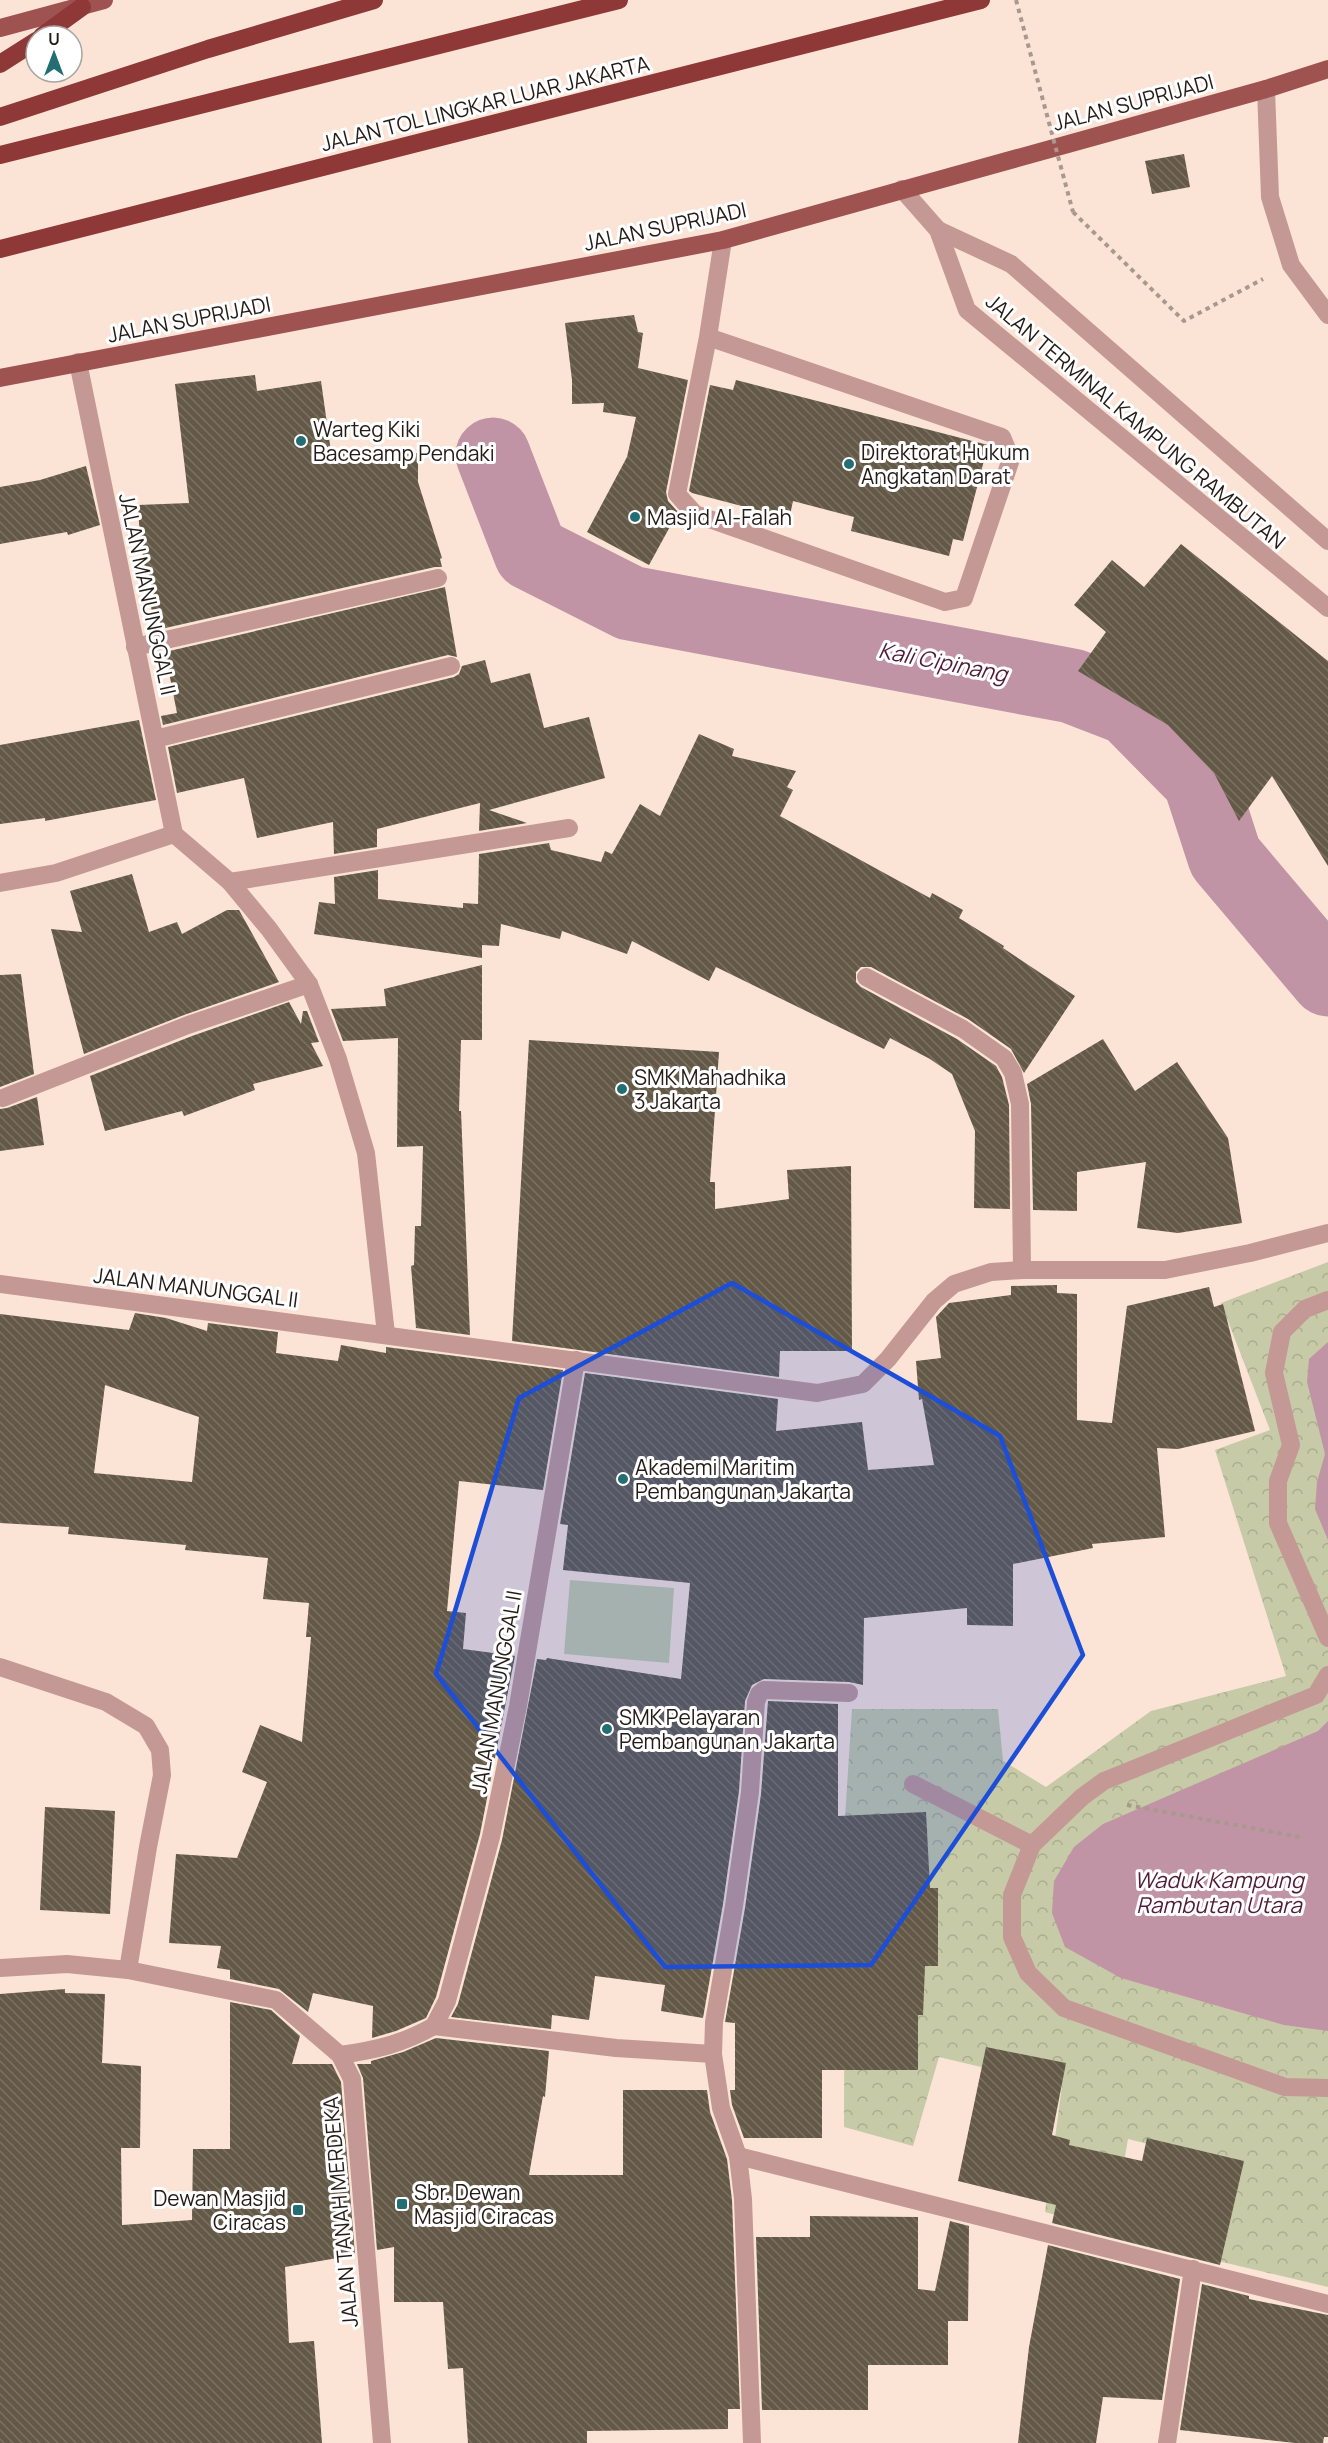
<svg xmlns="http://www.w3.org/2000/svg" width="1328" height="2443" viewBox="0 0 1328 2443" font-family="Manrope,sans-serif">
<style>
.grass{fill:#c6caa6}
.park{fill:url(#park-crowns)}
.water{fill:#c094a5}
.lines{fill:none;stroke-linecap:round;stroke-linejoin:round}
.river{stroke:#c094a5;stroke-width:75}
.building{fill:url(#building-back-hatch);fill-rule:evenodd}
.path{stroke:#a9988e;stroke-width:4;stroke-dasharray:4.5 4.5;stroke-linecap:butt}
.service{stroke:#c49895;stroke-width:18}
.minor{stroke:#c49895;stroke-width:18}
.tertiary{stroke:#c49895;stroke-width:18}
.primary{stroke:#9e5350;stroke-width:18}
.motorway{stroke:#8e3837;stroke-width:18}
.path-bridge{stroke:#a9988e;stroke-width:4;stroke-dasharray:4.5 4.5;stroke-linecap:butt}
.marked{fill:#1d4ed8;fill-opacity:0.2;stroke:#1d4ed8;stroke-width:4.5;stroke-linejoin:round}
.poi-dot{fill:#236e73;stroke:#fff;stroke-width:2}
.labels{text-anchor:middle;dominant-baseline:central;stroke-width:6;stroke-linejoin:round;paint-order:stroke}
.street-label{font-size:21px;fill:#231b16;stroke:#fff}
.poi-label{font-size:21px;fill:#231b16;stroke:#fff;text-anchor:start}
.water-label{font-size:22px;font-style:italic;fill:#521b35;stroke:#fff}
</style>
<defs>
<pattern id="park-crowns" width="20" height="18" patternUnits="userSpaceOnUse" patternTransform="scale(1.5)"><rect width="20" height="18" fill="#c6caa6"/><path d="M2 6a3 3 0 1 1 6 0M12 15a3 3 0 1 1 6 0" fill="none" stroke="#aaad8e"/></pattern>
<pattern id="building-back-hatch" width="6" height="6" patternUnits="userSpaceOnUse" patternTransform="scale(1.5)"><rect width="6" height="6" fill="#635946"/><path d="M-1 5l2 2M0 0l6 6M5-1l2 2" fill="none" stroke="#7a7263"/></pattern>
</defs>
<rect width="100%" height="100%" fill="#fbe4d6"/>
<path class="grass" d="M 570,1580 L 674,1588 L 669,1663 L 564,1654 Z"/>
<path class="park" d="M 1328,1262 L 1328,2287 L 1218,2261 L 1234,2165 L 1128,2139 L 1112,2231 L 1045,2212 L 1062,2086 L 939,2057 L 913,2146 L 844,2127 L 845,1818 L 852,1709 L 998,1709 L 1003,1761 L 1046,1787 L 1151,1711 L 1286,1676 L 1215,1450 L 1270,1430 L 1221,1303 Z"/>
<g class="water">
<path d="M 1328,1342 L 1328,1540 L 1315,1509 L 1317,1482 L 1325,1454 L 1307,1382 L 1309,1359 Z"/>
<path d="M 1328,1721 L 1328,2031 L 1284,2025 L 1121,1978 L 1065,1947 L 1052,1913 L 1054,1881 L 1074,1847 L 1103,1824 L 1318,1731 Z"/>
</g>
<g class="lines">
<path class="river" d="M 493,455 L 531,553 L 630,603 L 1072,686 L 1129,708 L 1200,780 L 1225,857 L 1328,979"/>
</g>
<g class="building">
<path d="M 1184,154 L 1190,187 L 1152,194 L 1145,161 Z"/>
<path d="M 634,315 L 638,332 L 643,333 L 638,368 L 688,380 L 666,492 L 668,501 L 678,512 L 649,565 L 587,532 L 627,457 L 636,417 L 603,412 L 604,403 L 572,404 L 572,380 L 565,323 Z"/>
<path d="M 255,375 L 257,391 L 321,381 L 331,452 L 418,453 L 418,482 L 442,558 L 440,559 L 442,567 L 435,567 L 161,629 L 159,618 L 153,619 L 140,539 L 138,505 L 189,503 L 175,384 Z"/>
<path d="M 736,380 L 988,445 L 963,541 L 953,539 L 949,556 L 851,531 L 854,517 L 793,501 L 790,515 L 776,515 L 692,493 L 689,491 L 710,385 L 733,390 Z"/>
<path d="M 86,466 L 100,525 L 68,535 L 67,532 L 0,544 L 0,487 L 40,480 Z"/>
<path d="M 1181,544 L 1328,661 L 1328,866 L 1272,776 L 1239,821 L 1214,773 L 1168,725 L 1078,671 L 1106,632 L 1074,605 L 1112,560 L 1144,587 Z"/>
<path d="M 445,587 L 457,657 L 448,655 L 163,725 L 161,716 L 177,713 L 165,652 Z"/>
<path d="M 485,660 L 491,683 L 530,673 L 544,728 L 589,717 L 605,778 L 489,810 L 527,823 L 479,831 L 480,803 L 377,829 L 377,847 L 334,854 L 333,822 L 257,838 L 244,778 L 177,793 L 168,747 L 454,677 L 459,674 L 462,666 Z"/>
<path d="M 139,720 L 156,800 L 45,821 L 45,818 L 0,824 L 0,745 Z"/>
<path d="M 699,734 L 734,749 L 732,756 L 796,771 L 787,787 L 793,790 L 780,816 L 930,898 L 932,893 L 963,910 L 959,918 L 1004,946 L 1003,948 L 1075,996 L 1024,1073 L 1011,1049 L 968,1019 L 871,967 L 861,967 L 856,972 L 856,982 L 861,987 L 957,1039 L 996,1066 L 1002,1077 L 1009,1105 L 1010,1209 L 974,1208 L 975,1131 L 952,1074 L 930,1059 L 890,1038 L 884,1049 L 716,967 L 709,981 L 632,941 L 627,954 L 562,931 L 560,939 L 501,924 L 499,946 L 482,945 L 482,958 L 314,934 L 319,902 L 335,904 L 334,877 L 378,870 L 378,899 L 463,908 L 463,903 L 478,904 L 479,854 L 549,843 L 551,850 L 601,862 L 605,851 L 612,854 L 640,804 L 660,816 Z"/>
<path d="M 132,874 L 149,932 L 177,922 L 182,934 L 227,910 L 239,910 L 279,982 L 184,1015 L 84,1054 L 51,929 L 82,932 L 70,891 Z"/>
<path d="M 482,965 L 482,1040 L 461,1040 L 459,1111 L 461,1111 L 470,1335 L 416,1328 L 411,1266 L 414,1265 L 415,1226 L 421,1226 L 423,1146 L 397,1147 L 398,1038 L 343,1041 L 331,1009 L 386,1006 L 384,989 Z"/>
<path d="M 21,974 L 34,1074 L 0,1087 L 0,975 Z"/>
<path d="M 289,1002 L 301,1024 L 303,1011 L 307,1011 L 319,1042 L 311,1043 L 323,1066 L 253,1084 L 255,1090 L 184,1116 L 182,1111 L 105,1131 L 90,1076 L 192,1036 Z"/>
<path d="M 1103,1039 L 1135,1091 L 1177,1062 L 1228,1138 L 1242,1223 L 1178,1233 L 1137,1228 L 1146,1162 L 1077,1172 L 1077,1211 L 1033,1210 L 1031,1104 L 1027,1084 Z"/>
<path d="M 529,1040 L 719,1052 L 710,1182 L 715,1182 L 715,1209 L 789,1199 L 787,1170 L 851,1166 L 852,1351 L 780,1351 L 779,1377 L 512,1341 Z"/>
<path d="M 37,1097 L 44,1145 L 0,1151 L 0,1109 L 7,1108 Z"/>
<path d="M 1057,1285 L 1057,1293 L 1077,1294 L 1077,1420 L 1112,1423 L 1127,1306 L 1209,1287 L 1214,1307 L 1223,1304 L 1255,1431 L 1178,1449 L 1157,1448 L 1165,1537 L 1092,1544 L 1093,1548 L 1013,1564 L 1013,1626 L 967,1625 L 967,1608 L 864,1618 L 863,1685 L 849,1682 L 764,1679 L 752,1685 L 745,1701 L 739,1791 L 723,1904 L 703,2018 L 661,2011 L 665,1985 L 595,1976 L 589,2020 L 552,2015 L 551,2029 L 451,2017 L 458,2004 L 502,1840 L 537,1659 L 546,1660 L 547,1658 L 681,1679 L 690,1583 L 563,1570 L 568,1525 L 560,1524 L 585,1373 L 778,1399 L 776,1431 L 862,1422 L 868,1470 L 934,1465 L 922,1399 L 919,1400 L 916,1361 L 941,1358 L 936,1317 L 949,1303 L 1011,1295 L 1011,1286 Z"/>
<path d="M 135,1313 L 166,1318 L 207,1331 L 208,1323 L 278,1332 L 276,1353 L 338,1361 L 341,1345 L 386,1353 L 386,1347 L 563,1370 L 543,1490 L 459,1481 L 447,1611 L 466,1613 L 463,1649 L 515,1656 L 480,1834 L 436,1997 L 426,2018 L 396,2031 L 372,2038 L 373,2006 L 313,1993 L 308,2012 L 279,1989 L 230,1979 L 230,1970 L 217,1968 L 221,1946 L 169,1943 L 176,1854 L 237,1858 L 267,1782 L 242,1772 L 260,1725 L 302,1742 L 311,1637 L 306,1637 L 309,1603 L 263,1599 L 268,1558 L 185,1550 L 186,1545 L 68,1534 L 69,1527 L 0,1523 L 0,1314 L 129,1330 ZM 105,1385 L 199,1417 L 192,1482 L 94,1473 Z"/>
<path d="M 768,1701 L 838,1704 L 838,1816 L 926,1812 L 930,1888 L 938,1888 L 938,1966 L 925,1966 L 923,2015 L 918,2015 L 918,2070 L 822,2070 L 822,2138 L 744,2138 L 732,2105 L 730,2090 L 735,2090 L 735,2023 L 725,2022 L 745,1908 L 761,1794 Z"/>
<path d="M 45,1807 L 115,1811 L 110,1914 L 40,1910 Z"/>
<path d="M 65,1989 L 65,1993 L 105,1994 L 102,2063 L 141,2066 L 140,2148 L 121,2148 L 122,2225 L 192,2220 L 193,2149 L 230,2149 L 230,2002 L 271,2010 L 300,2036 L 292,2064 L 332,2064 L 341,2082 L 355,2255 L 285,2267 L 289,2343 L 314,2341 L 322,2443 L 0,2443 L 0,1994 Z"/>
<path d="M 436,2038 L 549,2051 L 545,2097 L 543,2096 L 529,2175 L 623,2175 L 623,2090 L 707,2090 L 710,2112 L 727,2159 L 732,2200 L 740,2409 L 728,2409 L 728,2429 L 587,2431 L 587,2443 L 468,2443 L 463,2368 L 448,2369 L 443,2302 L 394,2302 L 394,2247 L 377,2250 L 363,2078 L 357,2064 L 371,2064 L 371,2061 L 403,2052 Z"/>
<path d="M 986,2047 L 1066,2063 L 1052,2135 L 1070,2140 L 1069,2145 L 1142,2161 L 1147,2138 L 1244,2161 L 1220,2265 L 1052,2223 L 1056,2205 L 958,2181 Z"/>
<path d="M 810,2216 L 918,2217 L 918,2289 L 935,2291 L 950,2221 L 969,2226 L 968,2321 L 948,2321 L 948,2365 L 868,2365 L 868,2410 L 762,2410 L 756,2237 L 810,2237 Z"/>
<path d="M 1048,2245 L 1180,2279 L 1162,2400 L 1103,2397 L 1096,2443 L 1018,2443 L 1029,2347 Z"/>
<path d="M 1202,2284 L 1249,2296 L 1249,2299 L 1328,2315 L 1328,2437 L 1324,2437 L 1323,2443 L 1295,2443 L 1180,2430 Z"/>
</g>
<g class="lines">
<g class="path">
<path d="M 1073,212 L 1184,321 L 1263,279"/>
<path d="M 1127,1805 L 1300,1837"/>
</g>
<g class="service">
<path d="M 1266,89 L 1270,197 L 1291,265 L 1328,315"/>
<path d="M 902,189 L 938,230 L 967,310 L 1328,608"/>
<path d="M 938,230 L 1011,264 L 1328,541"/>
<path d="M 708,337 L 1002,437 L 1011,459 L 964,598 L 945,602 L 695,514 L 677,494 L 708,337 L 723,240"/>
<path d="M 1328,1300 L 1305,1309 L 1282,1332 L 1274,1373 L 1291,1445 L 1278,1481 L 1278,1523 L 1328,1638"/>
<path d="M 0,1667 L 106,1702 L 146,1726 L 160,1750 L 162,1775 L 148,1847 L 128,1970"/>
<path d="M 1328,1675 L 1316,1695 L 1104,1781 L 1082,1797 L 1032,1845 L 1012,1895 L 1012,1937 L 1028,1973 L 1064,2008 L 1285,2087 L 1328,2088"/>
<path d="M 913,1784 L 1032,1845"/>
</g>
<g class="minor">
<path d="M 78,362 L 174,834 L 230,882 L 269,929 L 309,984 L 338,1059 L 366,1153 L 386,1334"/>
<path d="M 135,647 L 438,578"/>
<path d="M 155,739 L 451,666"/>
<path d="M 230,882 L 569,828"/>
<path d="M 0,883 L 56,873 L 174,834"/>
<path d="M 866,977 L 963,1029 L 1004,1058 L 1013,1073 L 1020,1104 L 1022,1270"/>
<path d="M 3,1098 L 188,1025 L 309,984"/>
<path d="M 0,1284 L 817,1393 L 863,1384 L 888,1359 L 934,1301 L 954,1284 L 991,1272 L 1022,1270 L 1165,1270 L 1250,1253 L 1328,1233"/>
<path d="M 576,1360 L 518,1706 L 491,1837 L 447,2001 L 434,2026 L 616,2048 L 713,2054"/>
<path d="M 340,2055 C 376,2050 402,2044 434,2026"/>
<path d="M 738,2156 L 1328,2304"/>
<path d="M 752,2443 L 743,2199 L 738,2156 L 721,2108 L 713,2054 L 714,2022 L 734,1906 L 750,1792 L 756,1702 L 759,1694 L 764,1690 L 849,1693"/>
<path d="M 1167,2443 L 1193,2269"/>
</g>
<path class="tertiary" d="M 0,1968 L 67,1964 L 128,1970 L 276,2000 L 340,2055 L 352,2079 L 382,2443"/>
<g class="primary">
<path d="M 0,28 L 104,0"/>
<path d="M 0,378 L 723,240 L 1266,89 L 1328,69"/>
</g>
<g class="motorway">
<path d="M 42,36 L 82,7"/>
<path d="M 0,64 L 36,41"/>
<path d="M 0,117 L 208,49 L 374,0"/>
<path d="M 0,155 L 619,0"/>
<path d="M 0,249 L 981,0"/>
</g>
<path class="path-bridge" d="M 1016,0 L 1073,212"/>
</g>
<path class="marked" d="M 732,1283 L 1000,1436 L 1083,1655 L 871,1965 L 665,1967 L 436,1674 L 519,1398 Z"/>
<g class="poi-dot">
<circle cx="301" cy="441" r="6"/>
<circle cx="849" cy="464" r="6"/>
<circle cx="635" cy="517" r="6"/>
<circle cx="622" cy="1089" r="6"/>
<circle cx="623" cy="1479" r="6"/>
<circle cx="607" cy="1729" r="6"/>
<rect x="396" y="2198" width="12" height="12" rx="3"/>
<rect x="292" y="2204" width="12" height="12" rx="3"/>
</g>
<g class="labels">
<g class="street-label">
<text transform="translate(1133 102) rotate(-15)">JALAN SUPRIJADI</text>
<text transform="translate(485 103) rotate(-14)">JALAN TOL LINGKAR LUAR JAKARTA</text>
<text transform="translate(665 226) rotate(-12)">JALAN SUPRIJADI</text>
<text transform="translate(189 319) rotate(-11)">JALAN SUPRIJADI</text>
<text transform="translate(1136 421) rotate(40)">JALAN TERMINAL KAMPUNG RAMBUTAN</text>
<text transform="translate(148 594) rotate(78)">JALAN MANUNGGAL II</text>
<text transform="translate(196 1287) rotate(7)">JALAN MANUNGGAL II</text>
<text transform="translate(496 1692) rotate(-80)">JALAN MANUNGGAL II</text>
<text transform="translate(340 2212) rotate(-95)">JALAN TANAH MERDEKA</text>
</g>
<g class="poi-label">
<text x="313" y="429">Warteg Kiki<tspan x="313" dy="24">Bacesamp Pendaki</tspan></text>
<text x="861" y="452">Direktorat Hukum<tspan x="861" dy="24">Angkatan Darat</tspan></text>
<text x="647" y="517">Masjid Al-Falah</text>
<text x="634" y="1077">SMK Mahadhika<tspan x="634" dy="24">3 Jakarta</tspan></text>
<text x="635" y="1467">Akademi Maritim<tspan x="635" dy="24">Pembangunan Jakarta</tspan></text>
<text x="619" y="1717">SMK Pelayaran<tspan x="619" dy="24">Pembangunan Jakarta</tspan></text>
<text x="414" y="2192">Sbr. Dewan<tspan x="414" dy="24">Masjid Ciracas</tspan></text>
<text x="286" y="2198" text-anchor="end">Dewan Masjid<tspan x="286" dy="24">Ciracas</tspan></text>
</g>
<g class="water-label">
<text transform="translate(943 662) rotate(11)">Kali Cipinang</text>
<text x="1219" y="1880">Waduk Kampung<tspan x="1219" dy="25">Rambutan Utara</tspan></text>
</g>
</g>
<g transform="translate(54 54)"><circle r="28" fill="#ffffff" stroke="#a7a4a2" stroke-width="1.5"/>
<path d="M0-4.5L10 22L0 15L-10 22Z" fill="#236e73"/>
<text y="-9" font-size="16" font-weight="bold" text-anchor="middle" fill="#231b16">U</text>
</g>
</svg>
